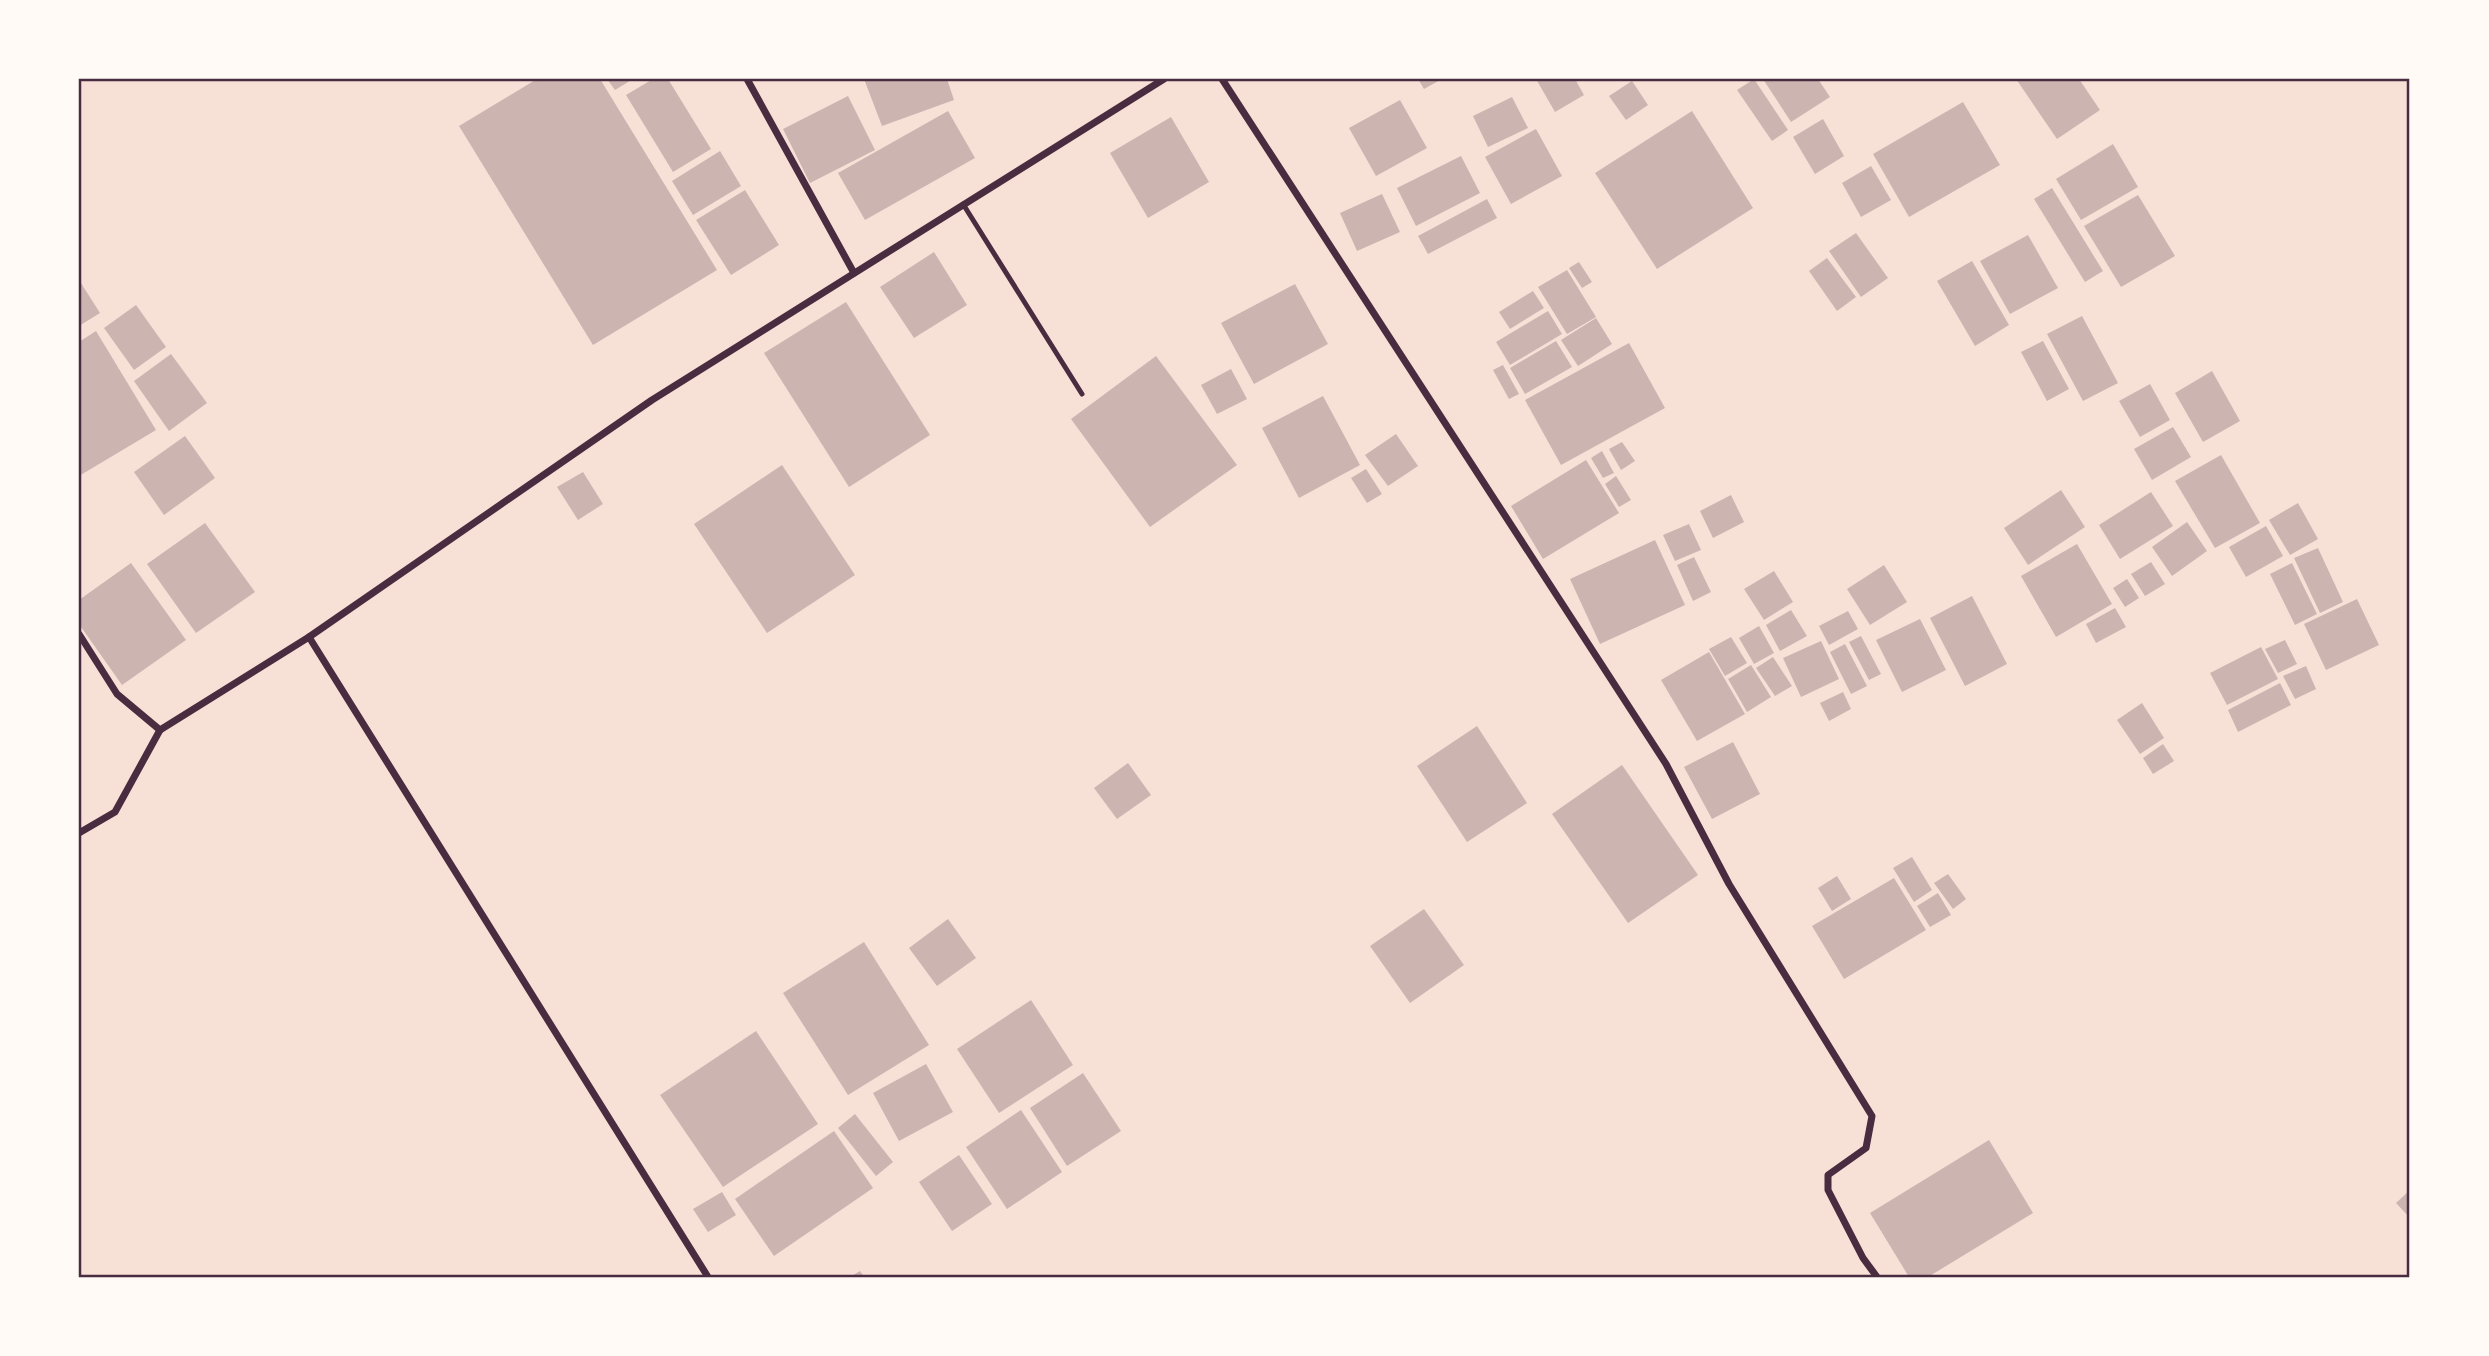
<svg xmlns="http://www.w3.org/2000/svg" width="2489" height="1356" viewBox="0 0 2489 1356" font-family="Manrope,sans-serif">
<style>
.building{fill:#ccb4b1}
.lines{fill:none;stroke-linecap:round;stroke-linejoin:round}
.service{stroke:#4a2c40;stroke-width:5}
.minor{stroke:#4a2c40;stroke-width:7}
.neatline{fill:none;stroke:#4a2c40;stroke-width:2.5}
</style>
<rect width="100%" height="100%" fill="#f7e1d7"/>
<g class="building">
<path d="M 537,79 L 600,79 L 717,270 L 593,345 L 459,126 Z"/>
<path d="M 607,79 L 633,79 L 615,90 Z"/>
<path d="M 653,79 L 668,79 L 711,149 L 673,172 L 626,95 Z"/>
<path d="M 864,79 L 947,79 L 954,100 L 882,126 Z"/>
<path d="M 1418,79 L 1442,79 L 1424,89 Z"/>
<path d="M 1536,79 L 1575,79 L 1584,95 L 1555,112 Z"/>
<path d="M 1754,79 L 1788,130 L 1772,141 L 1737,90 Z"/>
<path d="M 1763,79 L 1818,79 L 1830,97 L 1791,122 Z"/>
<path d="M 2016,79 L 2079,79 L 2100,110 L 2057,139 Z"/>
<path d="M 1632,81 L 1648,105 L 1626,120 L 1609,96 Z"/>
<path d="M 848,96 L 875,150 L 810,183 L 783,129 Z"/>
<path d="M 1512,97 L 1528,128 L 1488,147 L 1473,116 Z"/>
<path d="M 1400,100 L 1427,148 L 1376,176 L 1349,128 Z"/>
<path d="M 1963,102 L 2000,165 L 1909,217 L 1873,154 Z"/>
<path d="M 948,111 L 975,158 L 865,220 L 838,173 Z"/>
<path d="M 1692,111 L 1753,208 L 1657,269 L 1595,173 Z"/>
<path d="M 1171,117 L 1209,182 L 1148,218 L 1110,153 Z"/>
<path d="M 1823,119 L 1844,156 L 1815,174 L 1793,137 Z"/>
<path d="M 1536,129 L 1562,176 L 1511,204 L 1485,157 Z"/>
<path d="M 2113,144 L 2138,187 L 2081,220 L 2056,179 Z"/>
<path d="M 720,151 L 741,186 L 693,215 L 672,181 Z"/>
<path d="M 1461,156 L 1480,193 L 1416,226 L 1397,188 Z"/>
<path d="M 1871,166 L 1891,200 L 1861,217 L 1842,183 Z"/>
<path d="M 2052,188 L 2103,271 L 2085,282 L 2034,199 Z"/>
<path d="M 745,190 L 779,245 L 731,275 L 696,220 Z"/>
<path d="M 1382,194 L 1400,232 L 1357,251 L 1340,213 Z"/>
<path d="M 2138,195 L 2175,256 L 2121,287 L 2084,226 Z"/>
<path d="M 1487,199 L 1497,218 L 1428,254 L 1418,236 Z"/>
<path d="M 1856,233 L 1888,278 L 1861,297 L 1829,251 Z"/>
<path d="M 2028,235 L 2058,288 L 2010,314 L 1980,261 Z"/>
<path d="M 934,252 L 967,305 L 914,338 L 880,287 Z"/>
<path d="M 1827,258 L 1856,297 L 1837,311 L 1809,271 Z"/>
<path d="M 1972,261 L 2009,325 L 1975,346 L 1937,281 Z"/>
<path d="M 1579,262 L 1592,282 L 1582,288 L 1569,268 Z"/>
<path d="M 1567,270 L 1596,317 L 1567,334 L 1538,287 Z"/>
<path d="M 79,280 L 100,313 L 79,326 Z"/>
<path d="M 1295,284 L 1328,344 L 1254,384 L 1221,323 Z"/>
<path d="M 1533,291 L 1544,308 L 1510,329 L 1499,312 Z"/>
<path d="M 846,302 L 930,435 L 849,487 L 764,353 Z"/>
<path d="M 136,305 L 166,347 L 134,370 L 104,328 Z"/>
<path d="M 1548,311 L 1562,334 L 1510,365 L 1496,342 Z"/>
<path d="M 2082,316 L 2118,383 L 2083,401 L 2047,334 Z"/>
<path d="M 1596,318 L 1612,344 L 1578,366 L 1561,340 Z"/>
<path d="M 96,331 L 156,430 L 79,476 L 79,342 Z"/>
<path d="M 1556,341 L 1572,367 L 1525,394 L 1510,368 Z"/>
<path d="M 2043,341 L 2069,389 L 2047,401 L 2021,352 Z"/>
<path d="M 1629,343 L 1665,408 L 1561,465 L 1525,400 Z"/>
<path d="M 171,354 L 207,403 L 169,431 L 134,381 Z"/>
<path d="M 1156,356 L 1237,465 L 1150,527 L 1071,419 Z"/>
<path d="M 1503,365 L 1519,394 L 1509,399 L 1493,370 Z"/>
<path d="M 1231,369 L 1247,399 L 1217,414 L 1201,385 Z"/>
<path d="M 2212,371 L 2240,421 L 2203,442 L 2175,393 Z"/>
<path d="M 2150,384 L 2170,420 L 2140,437 L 2119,401 Z"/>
<path d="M 1323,396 L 1360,465 L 1299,498 L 1262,428 Z"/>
<path d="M 2173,427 L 2191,457 L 2152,480 L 2134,449 Z"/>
<path d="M 1396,434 L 1418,466 L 1388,486 L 1365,455 Z"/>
<path d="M 185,436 L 215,478 L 164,515 L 134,472 Z"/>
<path d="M 1622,442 L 1635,461 L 1621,470 L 1609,449 Z"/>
<path d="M 1602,451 L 1614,473 L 1603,478 L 1591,458 Z"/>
<path d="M 2221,455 L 2260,523 L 2215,548 L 2175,481 Z"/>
<path d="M 1586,460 L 1619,513 L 1543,559 L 1511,506 Z"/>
<path d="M 782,465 L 855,575 L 767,633 L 694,524 Z"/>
<path d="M 1366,469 L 1382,494 L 1367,503 L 1351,478 Z"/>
<path d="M 583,472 L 603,504 L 578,520 L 557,487 Z"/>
<path d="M 1616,476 L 1631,500 L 1619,507 L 1605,484 Z"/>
<path d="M 2061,490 L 2085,527 L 2028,565 L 2004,528 Z"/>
<path d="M 2151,492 L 2173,526 L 2120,559 L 2099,525 Z"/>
<path d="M 1731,495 L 1744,522 L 1713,538 L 1700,511 Z"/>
<path d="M 2298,503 L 2318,539 L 2290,555 L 2269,520 Z"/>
<path d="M 2187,522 L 2207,551 L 2172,576 L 2152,547 Z"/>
<path d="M 205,523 L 255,592 L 196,633 L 147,564 Z"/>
<path d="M 1689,524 L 1701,550 L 1675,561 L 1663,535 Z"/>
<path d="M 2266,526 L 2283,556 L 2246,577 L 2229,547 Z"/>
<path d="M 1655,540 L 1685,605 L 1600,644 L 1570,579 Z"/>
<path d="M 2077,544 L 2112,604 L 2056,637 L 2021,576 Z"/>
<path d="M 2318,548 L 2343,602 L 2320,613 L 2294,558 Z"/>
<path d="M 1694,557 L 1711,592 L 1693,601 L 1677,565 Z"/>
<path d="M 2151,562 L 2165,584 L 2145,596 L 2131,574 Z"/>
<path d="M 131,563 L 186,640 L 122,685 L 79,624 L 79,600 Z"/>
<path d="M 2292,563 L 2317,614 L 2295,625 L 2270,574 Z"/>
<path d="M 1884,565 L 1907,602 L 1870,625 L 1847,589 Z"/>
<path d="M 1774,571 L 1793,602 L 1764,620 L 1744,589 Z"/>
<path d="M 2127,579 L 2139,598 L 2125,607 L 2113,588 Z"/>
<path d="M 1972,596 L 2007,664 L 1965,686 L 1930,618 Z"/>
<path d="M 2357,599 L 2379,645 L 2326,670 L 2304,624 Z"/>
<path d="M 2115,608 L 2126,627 L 2096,643 L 2086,624 Z"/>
<path d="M 1791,610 L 1807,636 L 1780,651 L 1766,625 Z"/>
<path d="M 1848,611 L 1858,629 L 1829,645 L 1819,626 Z"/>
<path d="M 1920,619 L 1946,670 L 1902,692 L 1876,640 Z"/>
<path d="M 1759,626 L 1774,653 L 1754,664 L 1739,638 Z"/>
<path d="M 1861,636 L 1881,674 L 1869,680 L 1849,642 Z"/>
<path d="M 1731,637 L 1747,663 L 1725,676 L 1709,649 Z"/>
<path d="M 2285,640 L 2297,664 L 2278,673 L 2265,649 Z"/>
<path d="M 1821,641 L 1839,679 L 1801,697 L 1783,658 Z"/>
<path d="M 1845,644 L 1867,686 L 1851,694 L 1830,652 Z"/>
<path d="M 2261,647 L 2278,679 L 2227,705 L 2210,673 Z"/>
<path d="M 1709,652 L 1745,714 L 1697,741 L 1661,680 Z"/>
<path d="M 1773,657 L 1792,686 L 1775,696 L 1756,668 Z"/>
<path d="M 1751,665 L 1771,697 L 1747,712 L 1728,679 Z"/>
<path d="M 2306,666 L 2316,689 L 2295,699 L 2283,676 Z"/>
<path d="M 2280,683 L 2291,705 L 2238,732 L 2228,710 Z"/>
<path d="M 1843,692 L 1851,709 L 1829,721 L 1820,703 Z"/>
<path d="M 2142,703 L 2164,738 L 2140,754 L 2117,720 Z"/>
<path d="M 1477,726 L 1527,803 L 1467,842 L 1417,766 Z"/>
<path d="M 1733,742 L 1760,794 L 1712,819 L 1684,767 Z"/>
<path d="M 2163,744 L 2174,761 L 2153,774 L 2143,758 Z"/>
<path d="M 1128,763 L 1151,795 L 1117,819 L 1094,788 Z"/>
<path d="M 1622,765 L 1698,875 L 1628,923 L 1552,814 Z"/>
<path d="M 1912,857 L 1932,890 L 1914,902 L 1893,868 Z"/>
<path d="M 1948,874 L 1966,899 L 1953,909 L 1934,883 Z"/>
<path d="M 1837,876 L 1851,899 L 1832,911 L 1818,888 Z"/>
<path d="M 1894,878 L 1926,930 L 1844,979 L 1812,926 Z"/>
<path d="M 1938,893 L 1951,915 L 1930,927 L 1917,906 Z"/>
<path d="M 1424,909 L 1464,965 L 1410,1003 L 1370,946 Z"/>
<path d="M 948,919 L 976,958 L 937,986 L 909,948 Z"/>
<path d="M 864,942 L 929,1045 L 848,1095 L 783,993 Z"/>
<path d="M 1031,1000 L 1073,1065 L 999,1113 L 957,1049 Z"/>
<path d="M 756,1031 L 818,1124 L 723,1187 L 660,1095 Z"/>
<path d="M 926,1064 L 953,1112 L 899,1141 L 873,1093 Z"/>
<path d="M 1083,1073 L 1121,1131 L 1067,1166 L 1030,1108 Z"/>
<path d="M 1021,1110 L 1062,1172 L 1007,1209 L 966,1147 Z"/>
<path d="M 855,1114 L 893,1162 L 876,1176 L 838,1128 Z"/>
<path d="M 834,1131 L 873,1188 L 774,1256 L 735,1199 Z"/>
<path d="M 1989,1140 L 2033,1213 L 1928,1277 L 1909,1277 L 1870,1213 Z"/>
<path d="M 959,1155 L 992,1204 L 952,1231 L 919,1182 Z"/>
<path d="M 2410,1190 L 2410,1218 L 2396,1203 Z"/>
<path d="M 722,1192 L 736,1215 L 708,1232 L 693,1209 Z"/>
<path d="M 860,1271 L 864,1277 L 850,1277 Z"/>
</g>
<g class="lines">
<path class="service" d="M 963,204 L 1082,394"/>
<g class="minor">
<path d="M 747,79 L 854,273"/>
<path d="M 1222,79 L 1666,764 L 1729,884 L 1872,1116 L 1866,1148 L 1828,1175 L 1828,1190 L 1863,1258 L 1877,1277"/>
<path d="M 79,634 L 117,694 L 160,730 L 309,637 L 652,400 L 1164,79"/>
<path d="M 309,637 L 708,1277"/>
<path d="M 79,833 L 115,812 L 160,730"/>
</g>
</g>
<rect width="2489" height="1356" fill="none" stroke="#fffaf5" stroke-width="161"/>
<rect x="80" y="80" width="2328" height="1196" class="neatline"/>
</svg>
